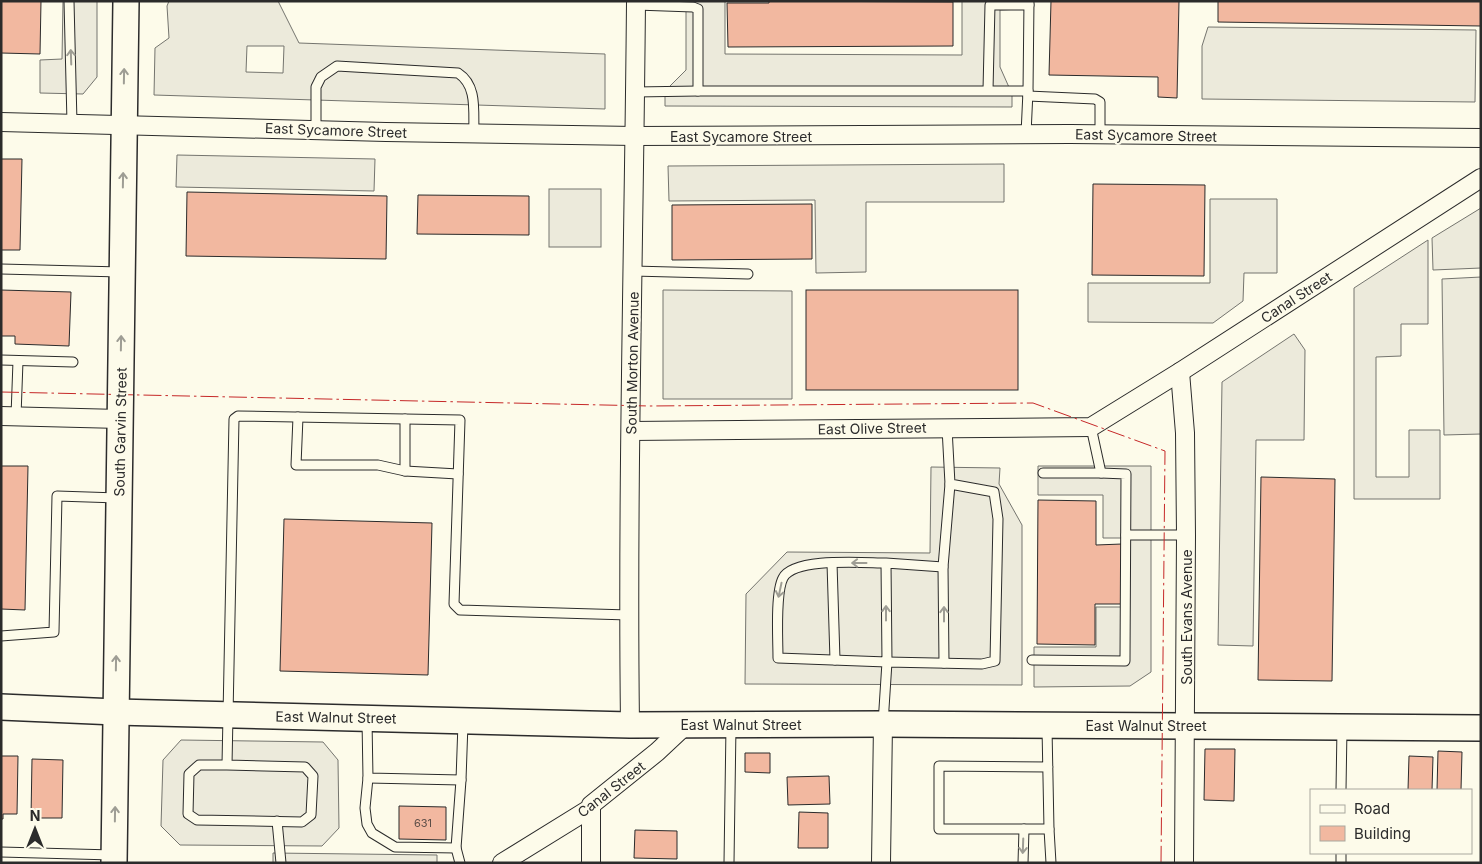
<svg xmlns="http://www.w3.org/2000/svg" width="1482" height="864" viewBox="0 0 1482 864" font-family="Inter,sans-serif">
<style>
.parking{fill:#eceadb;stroke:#74746e;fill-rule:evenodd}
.building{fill:#f2b8a0;stroke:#2b2b2b}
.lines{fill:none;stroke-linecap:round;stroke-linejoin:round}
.lane-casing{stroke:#2b2b2b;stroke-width:11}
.street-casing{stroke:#2b2b2b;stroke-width:20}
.secondary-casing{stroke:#2b2b2b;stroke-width:28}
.lane{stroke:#fdfbea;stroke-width:9}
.street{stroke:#fdfbea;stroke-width:18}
.secondary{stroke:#fdfbea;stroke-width:25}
.power{stroke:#c62828;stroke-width:1;stroke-dasharray:18 4 2.5 4;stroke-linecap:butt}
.oneway{stroke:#9e9d94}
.labels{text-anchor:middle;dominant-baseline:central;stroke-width:4;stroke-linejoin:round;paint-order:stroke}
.number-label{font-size:11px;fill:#5d4e48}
.street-label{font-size:14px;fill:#2b2b2b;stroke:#fdfbea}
</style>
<rect width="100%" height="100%" fill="#fdfbea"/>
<g class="parking">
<path d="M 63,1 L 97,1 L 97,77 L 83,94 L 40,93 L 40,60 L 62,59 Z"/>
<path d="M 169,1 L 278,1 L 299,43 L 605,54 L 605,109 L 154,95 L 155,48 L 169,38 L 167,6 ZM 247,46 L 284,46 L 283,73 L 246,72 Z"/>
<path d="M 686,1 L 725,1 L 725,54 L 962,55 L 962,1 L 1022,1 L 1022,9 L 1000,10 L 1000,67 L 1012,94 L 1012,107 L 665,106 L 665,91 L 686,70 Z"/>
<path d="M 1208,27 L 1476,30 L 1475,102 L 1202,99 L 1202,46 Z"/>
<path d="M 177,155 L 375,159 L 374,191 L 176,187 Z"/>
<path d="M 1004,164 L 1004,202 L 866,202 L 866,272 L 816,273 L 815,200 L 669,201 L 668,166 Z"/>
<rect x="549" y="189" width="52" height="58"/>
<path d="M 1210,199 L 1277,199 L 1277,273 L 1244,273 L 1243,301 L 1213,323 L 1088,322 L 1088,283 L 1210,283 Z"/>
<path d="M 1481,208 L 1481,268 L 1433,270 L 1432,238 Z"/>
<path d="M 1428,240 L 1428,324 L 1401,324 L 1401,356 L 1376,357 L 1376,477 L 1409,477 L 1409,430 L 1440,430 L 1440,499 L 1354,499 L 1354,288 Z"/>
<path d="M 1481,277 L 1481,434 L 1444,435 L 1442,279 Z"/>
<path d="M 663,290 L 792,291 L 792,399 L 663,399 Z"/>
<path d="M 1294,334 L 1305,350 L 1304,440 L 1256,440 L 1253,646 L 1218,645 L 1222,382 Z"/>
<path d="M 1038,466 L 1151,466 L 1151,672 L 1130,686 L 1034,687 L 1034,647 L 1096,647 L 1096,607 L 1126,607 L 1126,538 L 1103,538 L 1103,495 L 1038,495 Z"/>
<path d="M 931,467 L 1000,468 L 999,484 L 1022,525 L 1022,685 L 745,684 L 746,594 L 787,552 L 930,553 Z"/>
<path d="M 181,740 L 323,742 L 338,760 L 339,828 L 322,846 L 180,845 L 161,826 L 163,760 Z"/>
<path d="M 273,853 L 437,855 L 437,863 L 273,863 Z"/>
</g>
<g class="building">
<path d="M 1,1 L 41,1 L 40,54 L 1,53 Z"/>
<path d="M 769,1 L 953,2 L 953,46 L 728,47 L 727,3 L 769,3 Z"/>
<path d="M 1051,1 L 1179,1 L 1177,98 L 1158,97 L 1158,77 L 1049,75 Z"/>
<path d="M 1218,1 L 1481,1 L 1481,26 L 1218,22 Z"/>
<path d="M 1,159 L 22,159 L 20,250 L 1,250 Z"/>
<path d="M 1093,184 L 1205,185 L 1204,276 L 1092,275 Z"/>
<path d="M 187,192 L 387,196 L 386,259 L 186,256 Z"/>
<path d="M 418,195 L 529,196 L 529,235 L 417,234 Z"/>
<path d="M 812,204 L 812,259 L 672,260 L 672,205 Z"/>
<path d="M 1,290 L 71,292 L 69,346 L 15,344 L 15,336 L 1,336 Z"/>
<rect x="806" y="290" width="212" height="100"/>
<path d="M 1,466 L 28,466 L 25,610 L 1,609 Z"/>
<path d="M 1261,477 L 1335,479 L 1332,681 L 1258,680 Z"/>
<path d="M 1038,500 L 1096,501 L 1096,545 L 1122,544 L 1123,604 L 1095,604 L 1095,645 L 1037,644 Z"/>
<path d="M 284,519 L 432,523 L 428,675 L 280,671 Z"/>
<path d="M 1205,749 L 1235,749 L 1234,801 L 1204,800 Z"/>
<path d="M 1438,751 L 1462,752 L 1461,790 L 1437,790 Z"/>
<path d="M 745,753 L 770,753 L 770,773 L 745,772 Z"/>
<path d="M 1,756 L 18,756 L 17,814 L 3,814 L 3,819 L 1,819 Z"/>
<path d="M 1409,756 L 1433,757 L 1432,790 L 1408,790 Z"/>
<path d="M 32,759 L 63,760 L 62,818 L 31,818 Z"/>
<path d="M 829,776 L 830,804 L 788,805 L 787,777 Z"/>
<path d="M 399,806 L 446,807 L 446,840 L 399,839 Z"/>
<path d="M 799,812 L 828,813 L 828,848 L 798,848 Z"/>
<path d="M 635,830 L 677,831 L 677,859 L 634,858 Z"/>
</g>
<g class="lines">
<defs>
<g id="lane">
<path d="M 69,1 L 72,123"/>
<path d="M 636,5 L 693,7 L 698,9 L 698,91 L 1028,91 L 1026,134"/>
<path d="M 988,90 L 990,5 L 1029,5"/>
<path d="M 1028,91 L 1029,1"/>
<path d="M 635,92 L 698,91"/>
<path d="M 1028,96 L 1095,99 L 1100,102 L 1100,134"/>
<path d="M 316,130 L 316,87 L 321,77 L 337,66 L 458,73 C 478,86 473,112 474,134"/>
<path d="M 1,269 L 121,272"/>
<path d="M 633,271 L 748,274"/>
<path d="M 1,360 L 73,362"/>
<path d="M 16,416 L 18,361"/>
<path d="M 298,417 L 296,465 L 378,465 L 405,471 L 458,474"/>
<path d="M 405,471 L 405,419"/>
<path d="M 1043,473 L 1101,473 L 1091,427"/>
<path d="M 1126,535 L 1186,535"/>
<path d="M 832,563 L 835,660"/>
<path d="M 886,563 C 864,563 794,557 783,578 C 775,593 778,640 778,658 L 887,662 L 886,563 L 943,567"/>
<path d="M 1,636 L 54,632 L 57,496 L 118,498"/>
<path d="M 1032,660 L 1125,661 L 1126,474 L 1101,473"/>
<path d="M 944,663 L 943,567 L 950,484"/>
<path d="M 367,720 L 368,778 L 461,780 L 463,723"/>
<path d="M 883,724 L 887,662 L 982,664 L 995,661 L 998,519 L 994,492 L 950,484 L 947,428"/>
<path d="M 1047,728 L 1049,829 L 939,829 L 939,766 L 1048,767"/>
<path d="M 227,765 L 305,767 L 313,776 L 311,815 L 302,822 L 197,820 L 188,814 L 189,774 L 199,765 L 227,765 L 234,419 L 238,416 L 460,420 L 454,604 L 460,610 L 629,615"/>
<path d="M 368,778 L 365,808 L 367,824 L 372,833 L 395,847 L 456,848 L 461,780"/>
<path d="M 1341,790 L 1342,728"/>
<path d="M 277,821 L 281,863"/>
<path d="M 1049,829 L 1051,863"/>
<path d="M 456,848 L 460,863"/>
<path d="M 1,852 L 113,855"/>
<path d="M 729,863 L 731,726"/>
<path d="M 1023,863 L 1024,829"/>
<path d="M 1341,863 L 1341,853"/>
</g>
<g id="street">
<path d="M 1,122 L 386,132 L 635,136 L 1070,134 L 1481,138"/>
<path d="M 1180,372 L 1185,433 L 1186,535 L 1184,863"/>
<path d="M 1,416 L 120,419"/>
<path d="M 631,431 L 1091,427 L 1180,372 L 1481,178"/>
<path d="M 630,725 C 627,484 634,242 636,1"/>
<path d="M 502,863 L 591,808 L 591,805 L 657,752 L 688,723"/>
<path d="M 591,863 L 591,808"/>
<path d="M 881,863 L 883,724"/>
</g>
<g id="secondary">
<path d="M 1,707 L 116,712 L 630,725 L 883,724 L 1481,728"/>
<path d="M 114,863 L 126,1"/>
</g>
</defs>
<use href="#lane" class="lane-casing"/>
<use href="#street" class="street-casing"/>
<use href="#secondary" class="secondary-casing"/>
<use href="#lane" class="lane"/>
<use href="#street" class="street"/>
<use href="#secondary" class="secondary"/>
<path class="power" d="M 1,392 L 650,406 L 1033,403 L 1165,451 L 1161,863"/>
</g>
<defs><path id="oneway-shaft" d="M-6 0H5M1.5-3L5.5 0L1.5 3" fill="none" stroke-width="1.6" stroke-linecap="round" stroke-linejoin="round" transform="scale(1.25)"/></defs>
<g class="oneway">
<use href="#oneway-shaft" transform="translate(71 57) rotate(-92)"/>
<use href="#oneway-shaft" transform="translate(124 76) rotate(-89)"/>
<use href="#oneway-shaft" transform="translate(123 180) rotate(-89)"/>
<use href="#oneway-shaft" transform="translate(121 343) rotate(-89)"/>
<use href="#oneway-shaft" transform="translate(859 563) rotate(180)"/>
<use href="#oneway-shaft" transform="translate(780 590) rotate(102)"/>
<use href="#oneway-shaft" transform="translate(886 613) rotate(-90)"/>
<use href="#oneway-shaft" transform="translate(944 614) rotate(-90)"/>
<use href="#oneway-shaft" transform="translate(116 663) rotate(-89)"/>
<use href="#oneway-shaft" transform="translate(115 814) rotate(-89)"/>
<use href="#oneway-shaft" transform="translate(1023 846) rotate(92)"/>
</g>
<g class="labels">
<g class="number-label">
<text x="423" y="823">631</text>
</g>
<g class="street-label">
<text transform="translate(336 130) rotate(2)">East Sycamore Street</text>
<text transform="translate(1146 135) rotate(1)">East Sycamore Street</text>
<text x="741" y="136">East Sycamore Street</text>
<text transform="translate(1296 297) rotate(-33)">Canal Street</text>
<text transform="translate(632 363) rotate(-89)">South Morton Avenue</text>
<text transform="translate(872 428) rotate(-1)">East Olive Street</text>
<text transform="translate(120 432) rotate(-89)">South Garvin Street</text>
<text transform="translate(1186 617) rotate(-90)">South Evans Avenue</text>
<text transform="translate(336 717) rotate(1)">East Walnut Street</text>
<text x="741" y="724">East Walnut Street</text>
<text x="1146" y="725">East Walnut Street</text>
<text transform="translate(611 789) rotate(-38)">Canal Street</text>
</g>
</g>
<rect width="1482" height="864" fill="none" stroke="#2b2b2b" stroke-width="5"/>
<rect x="1310" y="789" width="162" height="65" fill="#fdfbea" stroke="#a9a89e"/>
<rect x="1320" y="805" width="25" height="8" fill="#fdfbea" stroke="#a9a89e"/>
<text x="1354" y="814" font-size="15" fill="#2b2b2b">Road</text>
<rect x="1320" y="826" width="25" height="15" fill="#f2b8a0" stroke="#a9a89e"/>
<text x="1354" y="839" font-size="15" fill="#2b2b2b">Building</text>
<g transform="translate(35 829)" stroke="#fdfbea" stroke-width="4" paint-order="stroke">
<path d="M0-4L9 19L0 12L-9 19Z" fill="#2b2b2b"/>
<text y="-8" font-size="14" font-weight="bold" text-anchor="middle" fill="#2b2b2b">N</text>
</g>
</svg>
